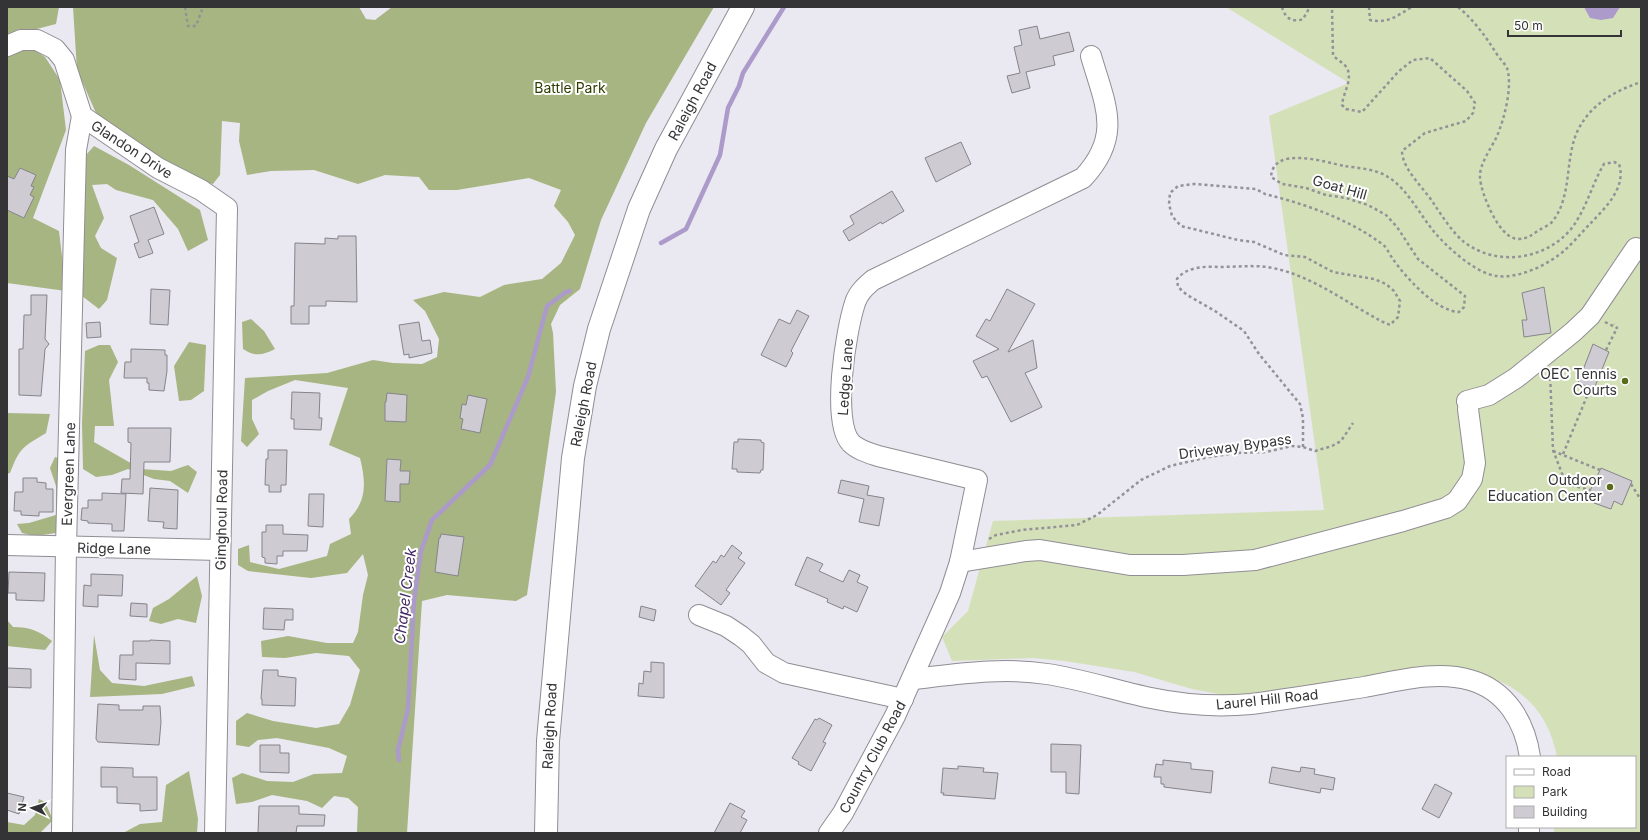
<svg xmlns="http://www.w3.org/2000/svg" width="1648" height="840" viewBox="0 0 1648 840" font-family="Inter,sans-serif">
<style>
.green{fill:#d4e1b8}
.forest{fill:#a6b581}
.water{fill:#ac9aca}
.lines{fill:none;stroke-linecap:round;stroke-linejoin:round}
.stream{stroke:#ac9aca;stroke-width:4.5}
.building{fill:#cecbd3;stroke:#86848b}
.minor-casing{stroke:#908d94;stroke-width:22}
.major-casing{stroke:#908d94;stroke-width:24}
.path{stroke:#939297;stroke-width:2.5;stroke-dasharray:3 3;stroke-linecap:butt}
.minor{stroke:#fff;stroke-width:20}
.major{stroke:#fff;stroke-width:22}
.poi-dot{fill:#596c19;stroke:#fff;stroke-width:1.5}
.labels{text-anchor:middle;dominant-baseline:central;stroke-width:4;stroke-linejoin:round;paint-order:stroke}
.park-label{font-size:14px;fill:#2f3c00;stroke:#fff}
.street-label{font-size:14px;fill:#343336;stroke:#fff}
.poi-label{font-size:14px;fill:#343336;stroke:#fff;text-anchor:end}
.water-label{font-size:15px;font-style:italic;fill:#432964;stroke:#fff}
</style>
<rect width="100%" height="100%" fill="#eae8f0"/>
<path class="green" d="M 1226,7 L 1641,7 L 1641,833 L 1554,833 L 1554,827 L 1635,827 L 1635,757 L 1557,757 C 1549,714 1524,687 1482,675 L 1255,701 L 1192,689 L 1134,672 L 1065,661 L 1033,658 L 952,661 L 942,637 L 968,611 L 993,521 L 1324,510 L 1269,116 L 1349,83 Z"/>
<g class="forest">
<path d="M 7,7 L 59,7 L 56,24 L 17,34 L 7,40 Z"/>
<path d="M 73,7 L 359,7 L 366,19 L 375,20 L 392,7 L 714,7 L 646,123 L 601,220 L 580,289 L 560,305 L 551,324 L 553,333 L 556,392 L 527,595 L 516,601 L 447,595 L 422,601 L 407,833 L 357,833 L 358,807 L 348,798 L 334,796 L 322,808 L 307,801 L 272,795 L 252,802 L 236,804 L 232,778 L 242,773 L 267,781 L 293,782 L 314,774 L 342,773 L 347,756 L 329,748 L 277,738 L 258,740 L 249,747 L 236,745 L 236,721 L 247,713 L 273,721 L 316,728 L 339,724 L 350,705 L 360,670 L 349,656 L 316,653 L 285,658 L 262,657 L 261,641 L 288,636 L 327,643 L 353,643 L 358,632 L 363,595 L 368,575 L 363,554 L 347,573 L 311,578 L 248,571 L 238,565 L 238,549 L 249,545 L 250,562 L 279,569 L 327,556 L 330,544 L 351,534 L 349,519 C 367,501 366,482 360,458 L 329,445 L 348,388 L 295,380 L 268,391 L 252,400 L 252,419 L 259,434 L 247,447 L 241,441 L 245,378 L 327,373 L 373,360 L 393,363 L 422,364 L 437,357 L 439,339 L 425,311 L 413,300 L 444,292 L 480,297 L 504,285 L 542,279 L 561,263 L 575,235 L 568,222 L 554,206 L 561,190 L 529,178 L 457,190 L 429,190 L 419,177 L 385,175 L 358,184 L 314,170 L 271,171 L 247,175 L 239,141 L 240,123 L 222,121 L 220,175 L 213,184 L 200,181 L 116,133 L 96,113 L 77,70 Z"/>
<path d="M 33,49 L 45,57 L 60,80 L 66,130 L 33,218 L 59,231 L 66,291 L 7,283 L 7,55 L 14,51 Z"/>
<path d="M 94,146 L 129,165 L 200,210 L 208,240 L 188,251 L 178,229 L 153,200 L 116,190 L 107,184 L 92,185 L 104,218 L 95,236 L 101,248 L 117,258 L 107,300 L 99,309 L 82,296 L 86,155 Z"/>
<path d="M 251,319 L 264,331 L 275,349 C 263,355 255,357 243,349 L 242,322 Z"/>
<path d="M 189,342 L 206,345 L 204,391 L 191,400 L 179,401 L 174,366 Z"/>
<path d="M 99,345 L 110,345 L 118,362 L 109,380 L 114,426 L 95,426 L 94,442 L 141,469 L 171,471 L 188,465 L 197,472 L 188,493 L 170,481 L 154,479 L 128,469 L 112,475 L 96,477 L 83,469 L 82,423 L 85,351 Z"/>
<path d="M 7,413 L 50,414 L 46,433 C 23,447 20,447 10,473 L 7,474 Z"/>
<path d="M 55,457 L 62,459 L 62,522 L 56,533 L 35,536 L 22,533 L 17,524 L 29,523 L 56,515 L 56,486 L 50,468 Z"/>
<path d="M 197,576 L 202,596 L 196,623 L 178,619 L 161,624 L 149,621 L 153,608 L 169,599 Z"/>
<path d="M 7,620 L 13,627 C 30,627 39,631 52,641 L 45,650 L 7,646 Z"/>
<path d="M 94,635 L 100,670 L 112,683 L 144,686 L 192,676 L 195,686 L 162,694 L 90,697 Z"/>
<path d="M 189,771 L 198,819 L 197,833 L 123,833 L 140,824 L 162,822 L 166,785 Z"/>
<path d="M 39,799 L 45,802 L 53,820 L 40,833 L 7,833 L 7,822 L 24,825 L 35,815 Z"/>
</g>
<path class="water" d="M 1584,7 L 1620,7 L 1613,18 L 1601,20 L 1590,18 Z"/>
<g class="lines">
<g class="stream">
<path d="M 661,243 L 686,229 L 720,155 L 728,108 L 739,86 L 743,73 L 784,7"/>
<path d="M 399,760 L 398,750 L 408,709 L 414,600 L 421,551 L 432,520 L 490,465 L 528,377 L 547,306 L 566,292 L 570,291"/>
</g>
</g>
<g class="building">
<path d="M 1037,26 L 1040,39 L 1069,32 L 1074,51 L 1053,56 L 1055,65 L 1026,72 L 1030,88 L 1012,93 L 1007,76 L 1020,73 L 1014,47 L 1022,45 L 1019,30 Z"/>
<path d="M 961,142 L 971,164 L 936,182 L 925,158 Z"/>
<path d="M 20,168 L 36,175 L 31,186 L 34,187 L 30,195 L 34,197 L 24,218 L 7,210 L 7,176 L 14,179 Z"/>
<path d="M 892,191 L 904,211 L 882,224 L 881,222 L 849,241 L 843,231 L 854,224 L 850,216 Z"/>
<path d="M 154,207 L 164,234 L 148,240 L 153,253 L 139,258 L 134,244 L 139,242 L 130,216 Z"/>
<path d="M 338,236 L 356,236 L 357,302 L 326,301 L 326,306 L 309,306 L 309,324 L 291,324 L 291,306 L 294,306 L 295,243 L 325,244 L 325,238 L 338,239 Z"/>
<path d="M 1544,287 L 1551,333 L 1524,337 L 1522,320 L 1527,320 L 1522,293 Z"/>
<path d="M 151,289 L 170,290 L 168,325 L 150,324 Z"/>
<path d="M 1007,289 L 1035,304 L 1008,352 L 1033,340 L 1037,368 L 1025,373 L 1042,407 L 1011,422 L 987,376 L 982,378 L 973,361 L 999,349 L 976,336 L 986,319 L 990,321 Z"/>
<path d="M 31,295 L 47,295 L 45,339 L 49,344 L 45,349 L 41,396 L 19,395 L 19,349 L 23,349 L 24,315 L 31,315 Z"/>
<path d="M 797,310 L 809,316 L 791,351 L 793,353 L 786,367 L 761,355 L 779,319 L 790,324 Z"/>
<path d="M 100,322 L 101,337 L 87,338 L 86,323 Z"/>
<path d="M 419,322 L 422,341 L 430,340 L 432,353 L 409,358 L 409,354 L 404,355 L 399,325 Z"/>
<path d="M 1593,344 L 1609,352 L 1594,389 L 1578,383 Z"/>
<path d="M 131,349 L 165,350 L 165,355 L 167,355 L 167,371 L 164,391 L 149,390 L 149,383 L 147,383 L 147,378 L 124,378 L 125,362 L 131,362 Z"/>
<path d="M 292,392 L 320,393 L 319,418 L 322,418 L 321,430 L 294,429 L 294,419 L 291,419 Z"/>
<path d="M 387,393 L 407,395 L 406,422 L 385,421 L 385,402 L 386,402 Z"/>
<path d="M 468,395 L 487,399 L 480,433 L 461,429 L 463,419 L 460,418 L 462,404 L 466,405 Z"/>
<path d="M 128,428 L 171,428 L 170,462 L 144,462 L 143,494 L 121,493 L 122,479 L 130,479 L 131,443 L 128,442 Z"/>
<path d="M 738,439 L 761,440 L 761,442 L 764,443 L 763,470 L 761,470 L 760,473 L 737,472 L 737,469 L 732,469 L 734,442 L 738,442 Z"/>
<path d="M 268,450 L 287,450 L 286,485 L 281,485 L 281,492 L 269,492 L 269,485 L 265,485 L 266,459 L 268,459 Z"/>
<path d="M 387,459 L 401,460 L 400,471 L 410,471 L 409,484 L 400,484 L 400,502 L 385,501 Z"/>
<path d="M 1601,468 L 1632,481 L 1622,505 L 1614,501 L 1611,509 L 1594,503 L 1596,499 L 1588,495 Z"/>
<path d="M 23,478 L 37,478 L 37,482 L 46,483 L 46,489 L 53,489 L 53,512 L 39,512 L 39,516 L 21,515 L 21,511 L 14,511 L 15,492 L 23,492 Z"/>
<path d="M 841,480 L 869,486 L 867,495 L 884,498 L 879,526 L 859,522 L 864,499 L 838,493 Z"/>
<path d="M 150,488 L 178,490 L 177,529 L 163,528 L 164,522 L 148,521 Z"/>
<path d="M 102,493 L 126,494 L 124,531 L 112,531 L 112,524 L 88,523 L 88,521 L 81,520 L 82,508 L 88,508 L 88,500 L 102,500 Z"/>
<path d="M 309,494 L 324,494 L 323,527 L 308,526 Z"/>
<path d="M 266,525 L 283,525 L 283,534 L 308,535 L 307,551 L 283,551 L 283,556 L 277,556 L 277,564 L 265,563 L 265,558 L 262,557 L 262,532 L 266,532 Z"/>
<path d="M 441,534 L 464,537 L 458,576 L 435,572 L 439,538 L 440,538 Z"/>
<path d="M 732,545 L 742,553 L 738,558 L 745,563 L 726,590 L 730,593 L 721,605 L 695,586 L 713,561 L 716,563 L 721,555 L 724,557 Z"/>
<path d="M 807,557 L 823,564 L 819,571 L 843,582 L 849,570 L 860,575 L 857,582 L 868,587 L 857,612 L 844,606 L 843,609 L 827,602 L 828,599 L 795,585 Z"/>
<path d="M 9,572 L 45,573 L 44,601 L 16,600 L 16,593 L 8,593 Z"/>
<path d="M 91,574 L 123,575 L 122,596 L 98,595 L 98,607 L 83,606 L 84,585 L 91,586 Z"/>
<path d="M 131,603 L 147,604 L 147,617 L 130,616 Z"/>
<path d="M 641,606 L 656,610 L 654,621 L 639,617 Z"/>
<path d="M 264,608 L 293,609 L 293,620 L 285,620 L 284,630 L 263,629 Z"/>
<path d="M 150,640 L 170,641 L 170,664 L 136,663 L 136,680 L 119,679 L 120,655 L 133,655 L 133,641 L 150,641 Z"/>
<path d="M 651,662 L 664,663 L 664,698 L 638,696 L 639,683 L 643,684 L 644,671 L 651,672 Z"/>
<path d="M 7,668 L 31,669 L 31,688 L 7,687 Z"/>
<path d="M 263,670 L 278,670 L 278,676 L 296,678 L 295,706 L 262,705 L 262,699 L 261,699 Z"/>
<path d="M 98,704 L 119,705 L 119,710 L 143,710 L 143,706 L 160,706 L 161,722 L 159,745 L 98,742 L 96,739 Z"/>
<path d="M 819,718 L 832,725 L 823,742 L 826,743 L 811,771 L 798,764 L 799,762 L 792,758 L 815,719 L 817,720 Z"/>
<path d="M 1051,744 L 1081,745 L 1079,794 L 1066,793 L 1066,772 L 1051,772 Z"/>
<path d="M 260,745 L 280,745 L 280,753 L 289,753 L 289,773 L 260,772 Z"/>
<path d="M 1163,760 L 1191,763 L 1191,769 L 1213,771 L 1211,793 L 1164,787 L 1164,784 L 1161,784 L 1161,777 L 1154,777 L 1156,764 L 1163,765 Z"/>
<path d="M 958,766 L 984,768 L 983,772 L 998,773 L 995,799 L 943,795 L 944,793 L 941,793 L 943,768 L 958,769 Z"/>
<path d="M 101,767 L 133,768 L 133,777 L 157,777 L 157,810 L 140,811 L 140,804 L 117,803 L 117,787 L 101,787 Z"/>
<path d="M 1272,767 L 1300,772 L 1301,767 L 1315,769 L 1314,774 L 1335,778 L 1333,790 L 1321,788 L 1320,793 L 1269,783 Z"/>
<path d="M 1435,784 L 1452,793 L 1439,818 L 1422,809 Z"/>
<path d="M 7,793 L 24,797 L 19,814 L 7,810 Z"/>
<path d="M 730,803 L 745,811 L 741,817 L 747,820 L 740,833 L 714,833 Z"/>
<path d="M 259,806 L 299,806 L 299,814 L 325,815 L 324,826 L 297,826 L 296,833 L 258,833 Z"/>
</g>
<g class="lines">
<defs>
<g id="minor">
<path d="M 7,46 L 21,40 L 37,40 L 55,49 L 64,60 L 82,116 L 158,168 L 201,190 L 227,208 L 215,833"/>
<path d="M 1467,401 L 1489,395 L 1516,378 L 1573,332 L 1590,316 L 1636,248 L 1641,250"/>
<path d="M 7,545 L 220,550"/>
<path d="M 960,562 L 1026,551 L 1040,550 L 1130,565 L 1183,565 L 1255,560 L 1403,521 L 1446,508 L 1457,501 L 1472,479 L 1475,463 L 1468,409"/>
<path d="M 699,615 L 726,626 L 741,636 L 751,644 L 766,663 L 784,673 L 903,699"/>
<path d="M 913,679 C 958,674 1002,667 1047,674 C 1082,679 1116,691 1151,698 C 1184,705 1218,707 1251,704 C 1289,699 1326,693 1364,687 C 1398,681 1436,670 1470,680 C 1506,690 1525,722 1530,757"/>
<path d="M 1529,827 L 1529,833"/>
<path d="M 62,833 L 66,547 L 76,150 L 82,116"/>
<path d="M 829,833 L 843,813 L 895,716 L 950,593 L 960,562 L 977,480 L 878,456 C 869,453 858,450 851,443 C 831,422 846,330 855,303 C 858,293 865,287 873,280 L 1083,178 C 1123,135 1105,105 1091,56"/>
</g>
<path id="major" d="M 546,833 L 548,741 L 573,458 L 585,386 L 599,329 L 639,209 L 666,149 L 743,7"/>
</defs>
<use href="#minor" class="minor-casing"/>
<use href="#major" class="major-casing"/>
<g class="path">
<path d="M 185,7 L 188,26 L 196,26 L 203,7"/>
<path d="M 1282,7 C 1285,18 1292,23 1303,19 L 1310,7"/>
<path d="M 1369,7 L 1370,20 C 1388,24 1398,15 1412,7"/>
<path d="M 1458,7 C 1475,21 1486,37 1498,56 C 1501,60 1505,64 1507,68 C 1513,86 1504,120 1497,136 C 1491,149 1479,164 1480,178 C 1481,193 1499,239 1518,239 C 1527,239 1532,235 1539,230 C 1543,228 1549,225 1552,222 C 1573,196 1564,159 1578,130 C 1591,104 1615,91 1641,82"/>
<path d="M 1605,322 L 1617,328 L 1614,324"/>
<path d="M 1606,350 L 1617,328"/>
<path d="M 1550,372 L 1553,450 L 1566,484 L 1590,490"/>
<path d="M 1303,447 L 1303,418 L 1300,404 L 1259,354 L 1244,331 L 1215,311 L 1187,295 L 1178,287 L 1177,279 C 1186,267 1205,266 1219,267 C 1239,267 1258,264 1277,269 C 1313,277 1349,304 1381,321 L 1390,325 L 1398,317 L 1400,301 L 1394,291 L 1386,284 L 1374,279 L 1333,272 L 1305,257 L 1284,255 L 1254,242 L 1238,240 L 1181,226 L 1172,216 L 1169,204 L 1170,193 L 1178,186 L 1194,184 L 1256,189 L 1265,194 C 1305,204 1349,219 1382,244 C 1387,247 1389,254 1393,259 C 1406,278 1436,311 1459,312 L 1464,307 L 1465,296 L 1418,259 L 1397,227 L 1386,215 L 1368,205 L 1346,198 L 1326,195 L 1306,188 L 1282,184 L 1271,177 C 1273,145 1325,162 1344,166 C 1358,168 1376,169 1388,177 C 1408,189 1421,217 1436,234 C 1449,249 1477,274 1497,276 C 1519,279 1550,264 1566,249 C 1574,242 1581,233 1589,225 C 1604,209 1627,188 1619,164 L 1614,162 L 1604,164 C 1592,184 1586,210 1571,229 C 1545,260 1497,267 1464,242 C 1453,233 1442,216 1434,204 C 1424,188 1402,169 1402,151 L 1425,133 L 1466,121 L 1473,113 L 1475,103 L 1467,91 L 1430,58 L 1413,60 L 1399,71 L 1362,112 L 1346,109 L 1342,105 C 1343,93 1353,80 1347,68 C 1344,63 1337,60 1333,55 L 1332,7"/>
<path d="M 1553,451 L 1600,470"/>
<path d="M 1563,454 L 1590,389"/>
<path d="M 1631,484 L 1641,500"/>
<path d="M 989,539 L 996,535 L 1022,530 L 1077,525 L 1097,515 L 1141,480 L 1170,466 L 1209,457 L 1237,453 L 1266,452 L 1292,446 L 1303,447 L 1315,451 L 1332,446 L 1341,441 L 1353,423"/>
</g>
<use href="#minor" class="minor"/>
<use href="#major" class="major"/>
</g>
<g class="poi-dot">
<circle cx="1625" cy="381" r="4"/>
<circle cx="1610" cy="487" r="4"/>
</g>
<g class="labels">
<g class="park-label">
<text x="570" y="87">Battle Park</text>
</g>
<g class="street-label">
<text transform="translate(692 101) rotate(-62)">Raleigh Road</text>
<text transform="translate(132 149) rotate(33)">Glandon Drive</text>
<text transform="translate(1340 187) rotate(16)">Goat Hill</text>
<text transform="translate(845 377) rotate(-86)">Ledge Lane</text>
<text transform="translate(583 404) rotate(-79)">Raleigh Road</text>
<text transform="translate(1235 446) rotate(-8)">Driveway Bypass</text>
<text transform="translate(68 474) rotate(-88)">Evergreen Lane</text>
<text transform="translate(221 520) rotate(-89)">Gimghoul Road</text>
<text transform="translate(114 548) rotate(1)">Ridge Lane</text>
<text transform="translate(1267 699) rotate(-6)">Laurel Hill Road</text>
<text transform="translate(549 726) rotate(-87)">Raleigh Road</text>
<text transform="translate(872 757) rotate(-62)">Country Club Road</text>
</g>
<g class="poi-label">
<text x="1617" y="373">OEC Tennis<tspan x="1617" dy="16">Courts</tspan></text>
<text x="1602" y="479">Outdoor<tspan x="1602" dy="16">Education Center</tspan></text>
</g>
<g class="water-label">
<text transform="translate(405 596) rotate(-83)">Chapel Creek</text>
</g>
</g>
<rect width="1648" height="840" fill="none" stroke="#343336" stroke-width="16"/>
<rect x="1506" y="756" width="130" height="72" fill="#ffffff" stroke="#aeadaf"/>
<rect x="1514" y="769" width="20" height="6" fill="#ffffff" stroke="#aeadaf"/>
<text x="1542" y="776" font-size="12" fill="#343336">Road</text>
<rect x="1514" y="786" width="20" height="12" fill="#d4e1b8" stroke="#aeadaf"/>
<text x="1542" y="796" font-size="12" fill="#343336">Park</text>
<rect x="1514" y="806" width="20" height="12" fill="#cecbd3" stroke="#aeadaf"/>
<text x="1542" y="816" font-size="12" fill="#343336">Building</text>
<g transform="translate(32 808) rotate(274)" stroke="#ffffff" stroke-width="3" paint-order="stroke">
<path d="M0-3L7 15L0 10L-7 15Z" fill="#343336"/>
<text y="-6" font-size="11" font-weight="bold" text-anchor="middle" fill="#343336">N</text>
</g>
<path d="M1508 30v6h113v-6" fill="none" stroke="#343336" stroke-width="2"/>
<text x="1514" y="30" font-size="12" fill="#343336" stroke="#ffffff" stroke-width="3" paint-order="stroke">50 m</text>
</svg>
